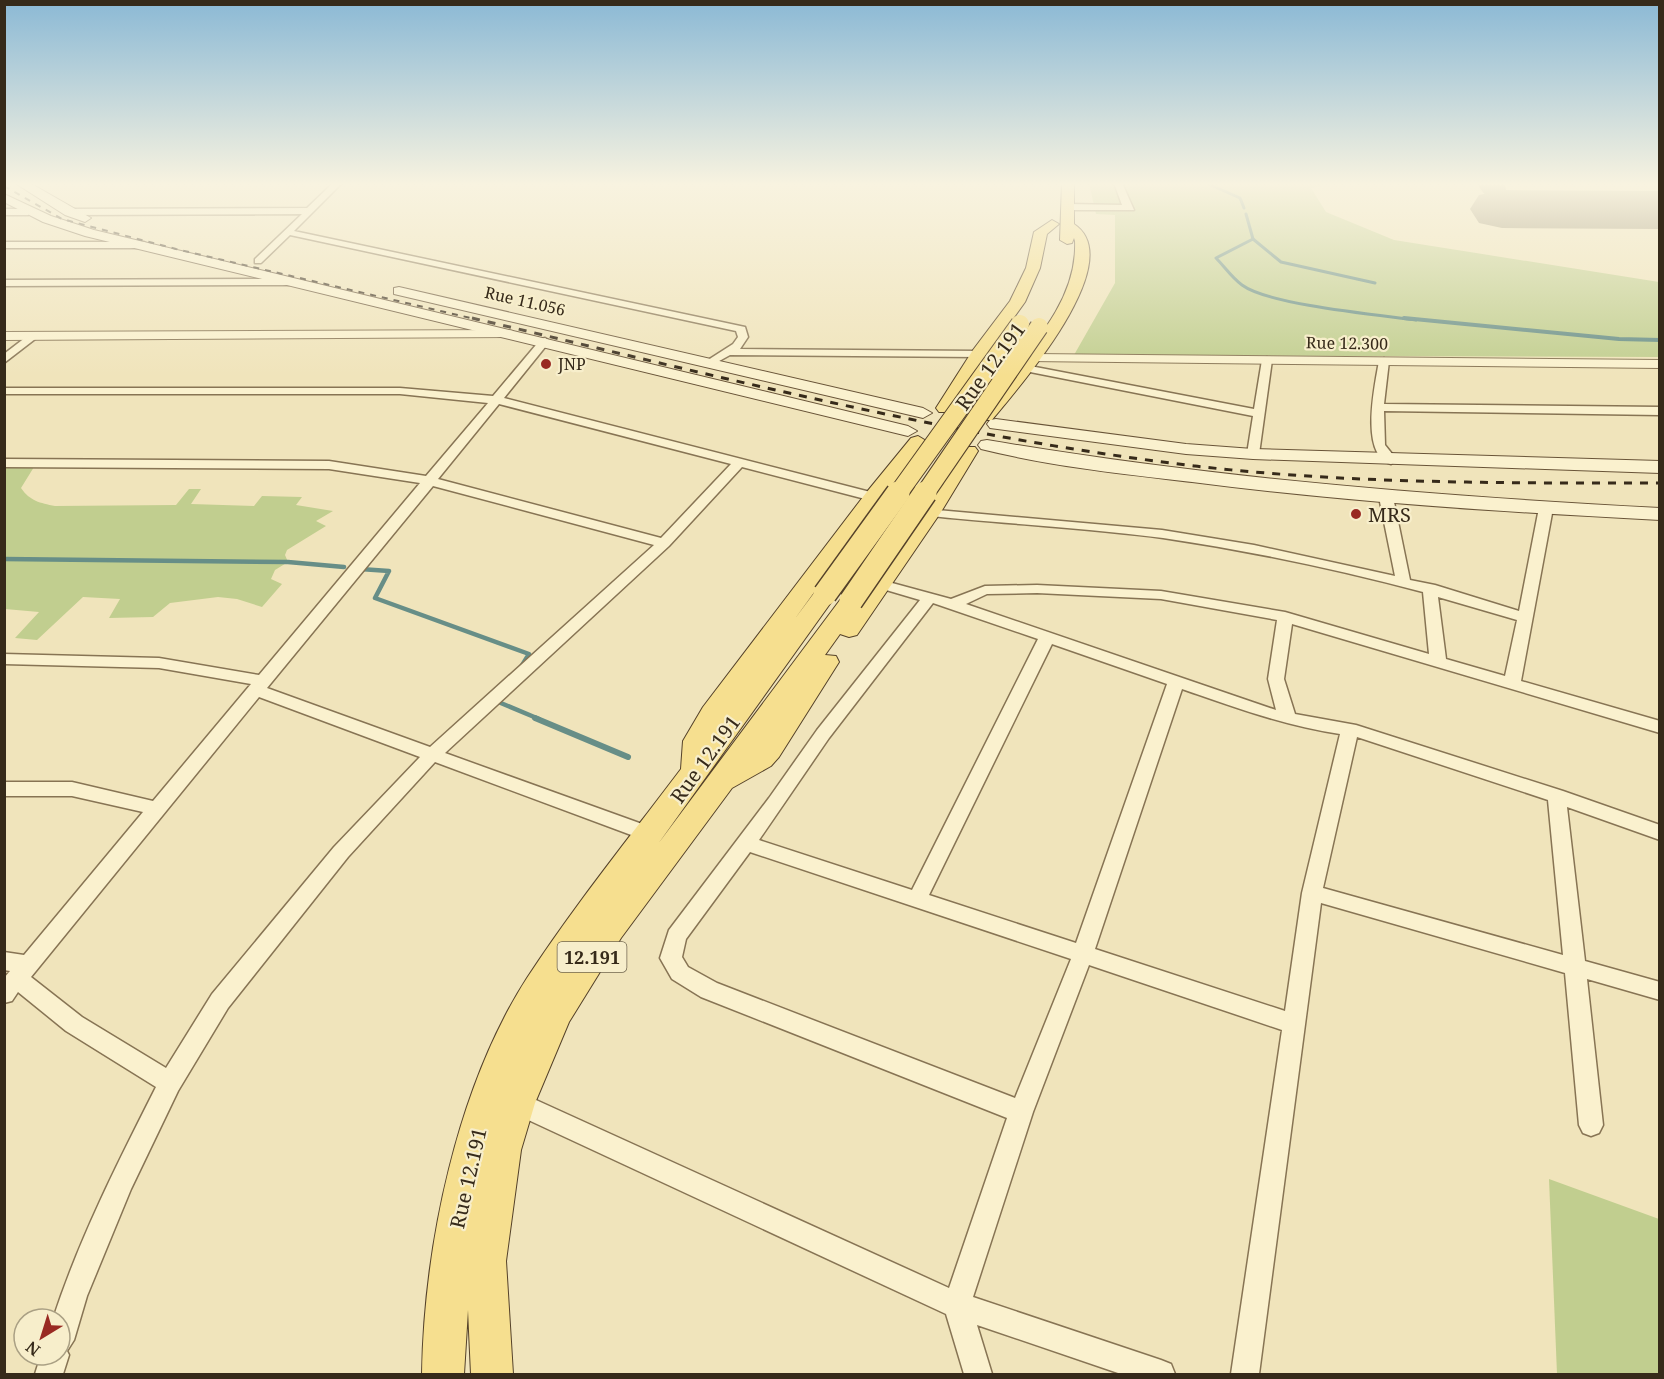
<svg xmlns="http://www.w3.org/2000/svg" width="1664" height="1379" viewBox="0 0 1664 1379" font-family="'Noto Serif',serif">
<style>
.green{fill:#c1ce8f}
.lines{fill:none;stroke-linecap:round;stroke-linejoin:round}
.stream-far3{stroke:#678e87;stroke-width:3}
.stream-far2{stroke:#678e87;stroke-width:4}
.stream-far1{stroke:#678e87;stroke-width:4.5}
.stream{stroke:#678e87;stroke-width:6}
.taxiway{fill:#93876a;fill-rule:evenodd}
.runway{fill:#93876a;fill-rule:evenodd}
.minor-casing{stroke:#877454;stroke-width:3}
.tertiary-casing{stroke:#877454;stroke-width:2}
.secondary-casing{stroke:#695438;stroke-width:2}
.primary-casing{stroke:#544129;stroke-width:2}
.minor{fill:#faf1ce;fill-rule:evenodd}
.tertiary{fill:#faf1ce;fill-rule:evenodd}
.secondary{fill:#faf1ce;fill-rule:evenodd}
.primary{fill:#f6df8f;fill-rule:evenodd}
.rail-far1{stroke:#362a1a;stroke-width:2;stroke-dasharray:6 6;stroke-linecap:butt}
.rail{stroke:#362a1a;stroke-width:3;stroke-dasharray:8 8;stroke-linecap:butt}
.primary-bridge-far1-casing{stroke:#544129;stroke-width:20;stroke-linecap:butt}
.primary-bridge-casing{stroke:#544129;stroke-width:26;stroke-linecap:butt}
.primary-bridge-far1{stroke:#f6df8f;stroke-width:18}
.primary-bridge{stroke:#f6df8f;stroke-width:23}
.poi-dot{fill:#992a22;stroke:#f7eecb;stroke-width:2}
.labels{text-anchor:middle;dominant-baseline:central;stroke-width:4.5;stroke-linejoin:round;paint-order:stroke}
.far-street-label{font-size:16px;fill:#362a1a;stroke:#f7eecb}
.far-poi-label{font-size:16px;fill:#362a1a;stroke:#f7eecb;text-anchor:start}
.shield{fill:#f7eecb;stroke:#70654f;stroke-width:1.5}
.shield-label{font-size:18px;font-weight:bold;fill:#362a1a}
.street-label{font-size:20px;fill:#362a1a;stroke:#f7eecb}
.poi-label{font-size:20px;fill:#362a1a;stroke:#f7eecb;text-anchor:start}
</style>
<rect width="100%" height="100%" fill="#f0e4bb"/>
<g class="green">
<path d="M 1089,183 L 1332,183 L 1311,188 L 1326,212 L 1394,240 L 1659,282 L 1659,357 L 1074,355 L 1115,283 L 1115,215 L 1096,214 Z"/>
<path d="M 4,466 L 34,467 L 21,488 C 30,501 40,503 55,506 L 176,505 L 189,489 L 201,489 L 191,504 L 254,506 L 262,496 L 302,497 L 296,505 L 333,511 L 316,521 L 326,526 L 287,550 L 285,555 L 288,562 L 275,570 L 271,579 L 282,584 L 262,607 L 237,599 L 218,597 L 170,603 L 153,617 L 109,618 L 120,599 L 83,597 L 37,640 L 15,638 L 39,612 L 5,609 Z"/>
<path d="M 1549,1179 L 1659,1219 L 1659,1374 L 1557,1374 Z"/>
</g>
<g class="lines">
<g class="stream-far3">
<path d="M 1206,183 L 1240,198 L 1244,208"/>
<path d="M 1246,214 L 1253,239 L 1216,258 C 1224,266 1232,278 1242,285 C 1269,305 1379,315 1416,320"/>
<path d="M 1253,239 L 1281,262 L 1375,283"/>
</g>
<path class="stream-far2" d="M 1404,318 L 1619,339 L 1660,340"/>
<g class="stream-far1">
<path d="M 4,559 L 288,562 L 344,567"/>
<path d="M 360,569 L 389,571 L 375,598 L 529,654 L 521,667"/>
<path d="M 496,701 L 539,719"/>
</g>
<path class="stream" d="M 535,718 L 628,757"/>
<path class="taxiway" d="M 1480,183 L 1505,183 L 1506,190 C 1532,206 1566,209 1597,207 C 1611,206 1624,201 1638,204 L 1642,210 L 1638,216 C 1593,227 1508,230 1479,187 Z"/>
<path class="runway" d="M 1502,190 L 1660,191 L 1660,229 L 1502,228 L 1479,223 L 1470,209 L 1479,195 Z"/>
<defs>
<g id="minor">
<path d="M 333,183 L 342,183 L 294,231 L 745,327 L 748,337 L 740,349 L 979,351 L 984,354 L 979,357 L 730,355 L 712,365 L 708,364 L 708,360 L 733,344 L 738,337 L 736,331 L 290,235 L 261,263 L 255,263 L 255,259 L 302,214 L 69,215 L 65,212 L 69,209 L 307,208 Z"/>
<path d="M 1114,183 L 1122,183 L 1134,210 L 1069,210 L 1065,207 L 1069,204 L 1122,205 Z"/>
<path d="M 4,209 L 28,209 L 32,212 L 28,215 L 4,215 Z"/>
<path d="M 4,242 L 144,242 L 149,245 L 144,248 L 4,248 Z"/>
<path d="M 4,280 L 289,279 L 294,282 L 289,285 L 4,286 Z"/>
<path d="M 30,334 L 39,336 L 4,363 L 4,354 Z"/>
<path d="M 545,338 L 550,341 L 504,398 L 878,494 L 880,497 L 873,501 L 742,467 L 669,546 L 445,753 L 656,829 L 658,834 L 656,839 L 649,841 L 642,839 L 435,762 L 348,857 L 228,1008 L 178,1091 L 131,1189 L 87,1296 L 74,1340 L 67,1351 L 69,1355 L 63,1374 L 35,1374 L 41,1355 L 60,1355 L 60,1319 L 53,1319 C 79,1239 118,1162 156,1087 L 66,1031 L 18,992 L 12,1001 L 4,1003 L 4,978 L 10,971 L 4,970 L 4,952 L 24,955 L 143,812 L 72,796 L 4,796 L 4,782 L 72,782 L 153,801 L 251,684 L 159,668 L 4,664 L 4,654 L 159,658 L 259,675 L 420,483 L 329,469 L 4,467 L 4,459 L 329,461 L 426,476 L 488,403 L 400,394 L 4,394 L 4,388 L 400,388 L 493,396 L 541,339 ZM 499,404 L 731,464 L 661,538 L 438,479 ZM 433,486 L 654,545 L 430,747 L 267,688 ZM 259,697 L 420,757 L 334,847 L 212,994 L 166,1068 L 82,1017 L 31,977 Z"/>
<path d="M 1267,357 L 1272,360 L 1259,454 L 1253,458 L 1247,454 L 1253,416 L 1025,371 L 1019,368 L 1025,365 L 1254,409 L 1262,360 Z"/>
<path d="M 1384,358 L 1389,361 L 1384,404 L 1660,407 L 1660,415 L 1384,411 L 1385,445 L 1397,460 L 1391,464 C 1359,455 1375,385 1379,361 Z"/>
<path d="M 1386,493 L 1393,497 L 1410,580 L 1435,585 L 1519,611 L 1539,508 L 1541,505 L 1551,505 L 1553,508 L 1521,681 L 1660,721 L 1660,733 L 1292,624 L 1284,679 L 1295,714 L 1356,725 L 1563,791 L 1660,825 L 1660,840 L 1567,807 L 1585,961 L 1660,982 L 1660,1000 L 1587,979 L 1603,1125 L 1599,1133 L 1591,1136 L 1583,1133 L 1579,1125 L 1565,973 L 1321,903 L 1259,1374 L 1231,1374 L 1282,1030 L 1089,965 L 1033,1112 L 973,1297 L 1161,1360 L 1171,1364 L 1175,1374 L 1121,1374 L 977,1325 L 992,1374 L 964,1374 L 946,1314 L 509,1111 L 505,1103 L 509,1095 L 517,1092 L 525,1095 L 949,1288 L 1007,1118 L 701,997 L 672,979 L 660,958 L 669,930 L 769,798 L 817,730 L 920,600 L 876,587 L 874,584 L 876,581 L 881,580 L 951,599 L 985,586 L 1037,585 L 1161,591 L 1285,612 L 1429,654 L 1423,592 C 1337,569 1251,551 1163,538 C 1086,528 1008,524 931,516 L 924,512 L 926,509 L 1162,530 L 1254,545 L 1395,576 L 1379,497 ZM 1037,593 L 1161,599 L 1277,620 L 1268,679 L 1276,710 L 966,604 L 987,594 ZM 1438,597 L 1517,620 L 1505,676 L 1446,659 ZM 933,603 L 1038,639 L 912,890 L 759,840 L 829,738 ZM 1052,644 L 1167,684 L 1076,943 L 929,895 ZM 1182,689 C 1234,707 1285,726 1340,734 L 1302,893 L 1285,1011 L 1095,949 ZM 1357,737 L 1548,800 L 1563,955 L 1323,888 ZM 750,852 L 1071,959 L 1015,1098 L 717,983 L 688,967 L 682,957 L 686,939 Z"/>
</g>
<g id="tertiary">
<path d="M 508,330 L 513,331 L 513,337 L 4,340 L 4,332 Z"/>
<path d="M 1034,354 L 1660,360 L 1660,368 L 1029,361 L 1029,355 Z"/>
</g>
<g id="secondary">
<path d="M 15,183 L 30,183 L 91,218 L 85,222 L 65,215 Z"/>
<path d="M 4,194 L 51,216 L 94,230 L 908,426 L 917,431 L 908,436 L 85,236 L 43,222 L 4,202 Z"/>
<path d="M 399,287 L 923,408 L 932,413 L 923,418 L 394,294 L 394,288 Z"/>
<path d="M 996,419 L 1186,444 L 1253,449 L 1660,461 L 1660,473 L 1253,459 L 1186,454 L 990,428 L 987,424 L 990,420 Z"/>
<path d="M 987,440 C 1210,478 1434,496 1660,508 L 1660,520 C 1503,512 1347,502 1192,482 C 1122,474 1049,466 981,449 L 978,445 L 981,441 Z"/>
</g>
<g id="primary">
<path d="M 1062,183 L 1074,183 L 1074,224 C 1130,261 1019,387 992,420 L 978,420 L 976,416 C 1013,362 1078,312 1075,241 L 1074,238 L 1072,243 L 1067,244 L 1060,240 Z"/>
<path d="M 1052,220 L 1059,224 L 1047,234 L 1040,268 L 1025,302 L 987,355 L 951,412 L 939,412 L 936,408 L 973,350 L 1010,301 L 1026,268 L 1034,232 Z"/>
<path d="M 918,436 L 928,442 L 880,501 L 794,620 L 817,589 L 833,589 L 837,594 L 658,844 L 843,596 L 851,594 L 860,597 L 921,511 L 961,447 L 975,447 L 978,451 L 941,512 L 857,635 L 849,637 L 840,634 L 825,655 L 836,656 L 839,662 L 779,757 L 771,766 L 732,788 L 621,938 L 569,1022 L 535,1103 L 521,1150 L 506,1261 L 513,1374 L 471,1374 L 468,1310 L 464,1374 L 422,1374 C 424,1246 457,1087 527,978 C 574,906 629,838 681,769 L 683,741 L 703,707 L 866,493 L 911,438 Z"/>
</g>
</defs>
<use href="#minor" class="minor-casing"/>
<use href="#tertiary" class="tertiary-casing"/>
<use href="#secondary" class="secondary-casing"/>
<use href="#primary" class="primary-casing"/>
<use href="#minor" class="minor"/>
<use href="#tertiary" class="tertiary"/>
<use href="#secondary" class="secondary"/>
<use href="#primary" class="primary"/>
<path class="rail-far1" d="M 4,186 L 62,219 L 176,249 L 479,320"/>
<path class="rail" d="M 472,318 C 712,375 950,437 1195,466 C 1349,484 1505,483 1660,483"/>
<defs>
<g id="primary-bridge-far1">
<path d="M 897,495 L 1020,324"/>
<path d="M 924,495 L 1039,327"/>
</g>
<g id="primary-bridge">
<path d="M 825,594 L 898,493"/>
<path d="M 851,601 L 925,493"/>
</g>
</defs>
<use href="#primary-bridge-far1" class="primary-bridge-far1-casing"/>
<use href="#primary-bridge" class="primary-bridge-casing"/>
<use href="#primary-bridge-far1" class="primary-bridge-far1"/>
<use href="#primary-bridge" class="primary-bridge"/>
</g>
<linearGradient id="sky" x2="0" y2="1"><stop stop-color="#8bb9d5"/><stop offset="0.49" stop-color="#f8f3e0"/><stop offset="1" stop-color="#f8f3e0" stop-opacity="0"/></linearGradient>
<rect width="1664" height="376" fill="url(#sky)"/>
<g class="poi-dot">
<circle cx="546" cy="364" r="6"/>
<circle cx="1356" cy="514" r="6"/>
</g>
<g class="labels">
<g class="far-street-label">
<text transform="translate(525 301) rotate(13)">Rue 11.056</text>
<text transform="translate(1347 343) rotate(1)">Rue 12.300</text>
</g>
<g class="far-poi-label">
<text x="558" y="364">JNP</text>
</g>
<rect class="shield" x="557.5" y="942" width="69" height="30" rx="4.5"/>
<g class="shield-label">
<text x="592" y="957">12.191</text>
</g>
<g class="street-label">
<text transform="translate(990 366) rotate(-54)">Rue 12.191</text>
<text transform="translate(705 759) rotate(-54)">Rue 12.191</text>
<text transform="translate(468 1178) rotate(-77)">Rue 12.191</text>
</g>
<g class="poi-label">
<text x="1368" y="514">MRS</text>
</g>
</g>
<rect width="1664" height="1379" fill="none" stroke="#362a1a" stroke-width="12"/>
<g transform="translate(42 1337) rotate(218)"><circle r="28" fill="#f7eecb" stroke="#aaa084" stroke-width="1.5"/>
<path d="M0-4.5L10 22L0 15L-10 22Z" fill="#992a22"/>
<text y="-9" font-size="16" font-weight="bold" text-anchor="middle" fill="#362a1a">N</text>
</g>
</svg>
